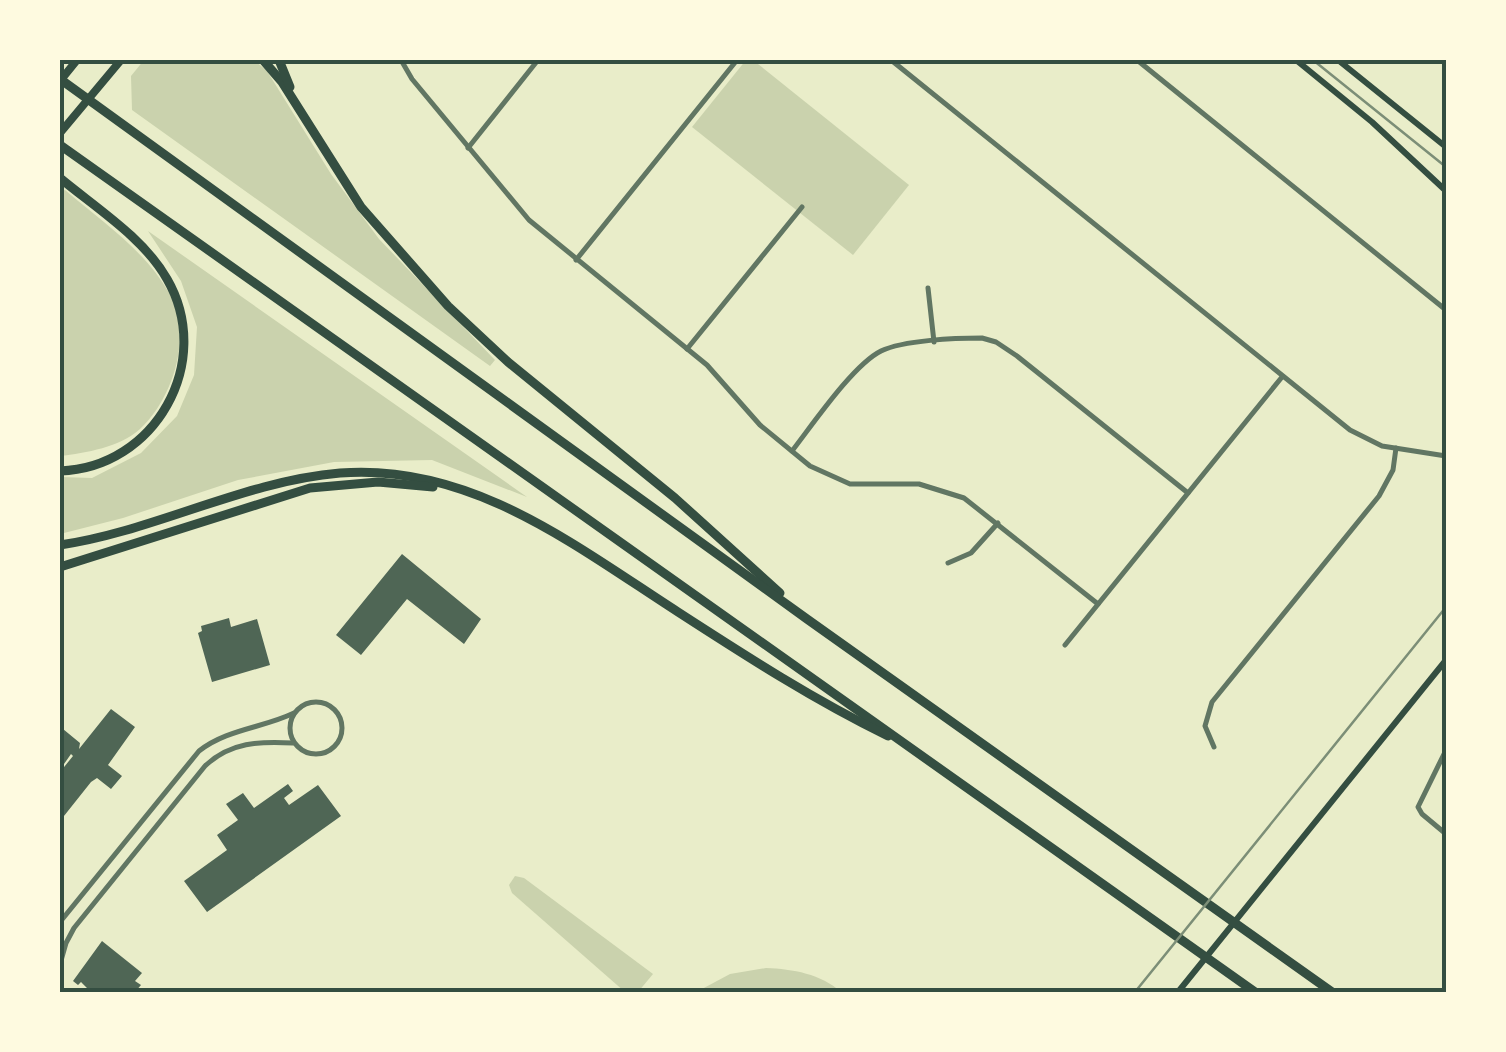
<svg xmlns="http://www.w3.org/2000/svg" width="1506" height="1052" viewBox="0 0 1506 1052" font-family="'Source Serif 4',serif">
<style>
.green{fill:#cad2ad}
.building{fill:#4f6655}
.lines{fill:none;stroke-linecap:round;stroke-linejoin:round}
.minor{stroke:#617663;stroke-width:5}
.secondary{stroke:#344e41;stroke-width:6}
.primary{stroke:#344e41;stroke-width:8}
.motorway{stroke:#344e41;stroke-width:9}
.tram{stroke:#7c8e77;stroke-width:2.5}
.neatline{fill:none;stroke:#344e41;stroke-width:4}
</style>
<rect width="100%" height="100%" fill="#e9edc9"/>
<g class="green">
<path d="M 144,60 L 254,60 L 267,71 L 331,174 L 379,239 L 495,360 L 490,366 L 132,110 L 131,76 Z"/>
<path d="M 746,60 L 753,60 L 909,185 L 853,255 L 692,127 Z"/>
<path d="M 65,190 C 101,221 145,250 169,293 C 193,335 174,397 140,429 C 120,447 86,453 60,456 L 60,191 Z"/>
<path d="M 148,231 L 527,497 L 432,460 L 334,462 L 238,480 L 123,518 L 60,534 L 60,477 L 92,478 L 141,453 L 177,416 L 194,375 L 197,327 L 181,281 Z"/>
<path d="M 515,876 L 524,878 L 653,974 L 638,992 L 625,992 L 512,893 L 509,885 Z"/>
<path d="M 766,968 C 793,969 821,974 841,992 L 782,992 L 768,988 L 754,992 L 704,992 L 702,989 L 730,974 Z"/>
</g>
<g class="building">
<path d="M 402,554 L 481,619 L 464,644 L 407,599 L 361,655 L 336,635 Z"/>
<path d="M 229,618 L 231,627 L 257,619 L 270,665 L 212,682 L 198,633 L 202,631 L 201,626 Z"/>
<path d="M 111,709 L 135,727 L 108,765 L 122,776 L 111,789 L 97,778 L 91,782 L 60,821 L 60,772 L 73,756 L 71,754 L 64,764 L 60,761 L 60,732 L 63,729 L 80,743 L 79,749 Z"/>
<path d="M 288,784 L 293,791 L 284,798 L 289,805 L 318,785 L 341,816 L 207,912 L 184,881 L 227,850 L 217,835 L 238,820 L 226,804 L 243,793 L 254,808 Z"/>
<path d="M 102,941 L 142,973 L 135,981 L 141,985 L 135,992 L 91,992 L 81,982 L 78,985 L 73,981 Z"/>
</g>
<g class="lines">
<g class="minor">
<path d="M 401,60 L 412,79 L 529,220 L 707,365 L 760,425 L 810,466 L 850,484 L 919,484 L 964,498 L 1098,604"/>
<path d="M 891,60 L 1350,430 L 1382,446 L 1446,456"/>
<path d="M 1137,60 L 1446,310"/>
<path d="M 468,148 L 538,60"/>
<path d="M 576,260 L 737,60"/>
<path d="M 928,288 L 934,342"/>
<path d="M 687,349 L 802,207"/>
<path d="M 792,451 C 813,424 853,365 881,351 C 904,340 956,338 982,338 L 996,342 L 1017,356 L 1188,493"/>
<path d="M 948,563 L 971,553 L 998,523"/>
<path d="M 1065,645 L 1282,377"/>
<circle cx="316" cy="728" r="26"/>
<path d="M 1214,747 L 1205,726 L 1212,702 L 1379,496 L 1393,470 L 1396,448"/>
<path d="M 1446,750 L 1418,807 L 1422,814 L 1446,834"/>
<path d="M 60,922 L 199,751 C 227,729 263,728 294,713"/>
<path d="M 60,964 L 66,943 L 74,928 L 205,766 C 230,742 260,741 293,743"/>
</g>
<g class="secondary">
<path d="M 1296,60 L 1372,122 L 1446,191"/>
<path d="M 1338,60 L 1446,147"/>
<path d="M 1178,992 L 1446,660"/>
</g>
<g class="primary">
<path d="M 60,81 L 77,60"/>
<path d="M 60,133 L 121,60"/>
</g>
<g class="motorway">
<path d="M 263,60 L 282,82 L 361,207 L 448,306 L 508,362 L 675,498 L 780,593"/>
<path d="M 279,60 L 290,87"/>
<path d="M 60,79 L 807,619 L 1332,992"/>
<path d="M 60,145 L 1255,992"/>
<path d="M 60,178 C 96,208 144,238 167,279 C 215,362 155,468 60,471"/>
<path d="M 60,545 C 155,531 244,481 340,473 C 471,463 574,545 678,612 C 746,656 814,700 888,736"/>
<path d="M 60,567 L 310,488 L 378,482 L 433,487"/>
</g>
<g class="tram">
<path d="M 1313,60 L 1446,167"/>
<path d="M 1135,992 L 1446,607"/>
</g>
</g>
<rect width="1506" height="1052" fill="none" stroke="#fefae0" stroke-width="125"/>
<rect x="62" y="62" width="1382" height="928" class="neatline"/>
</svg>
